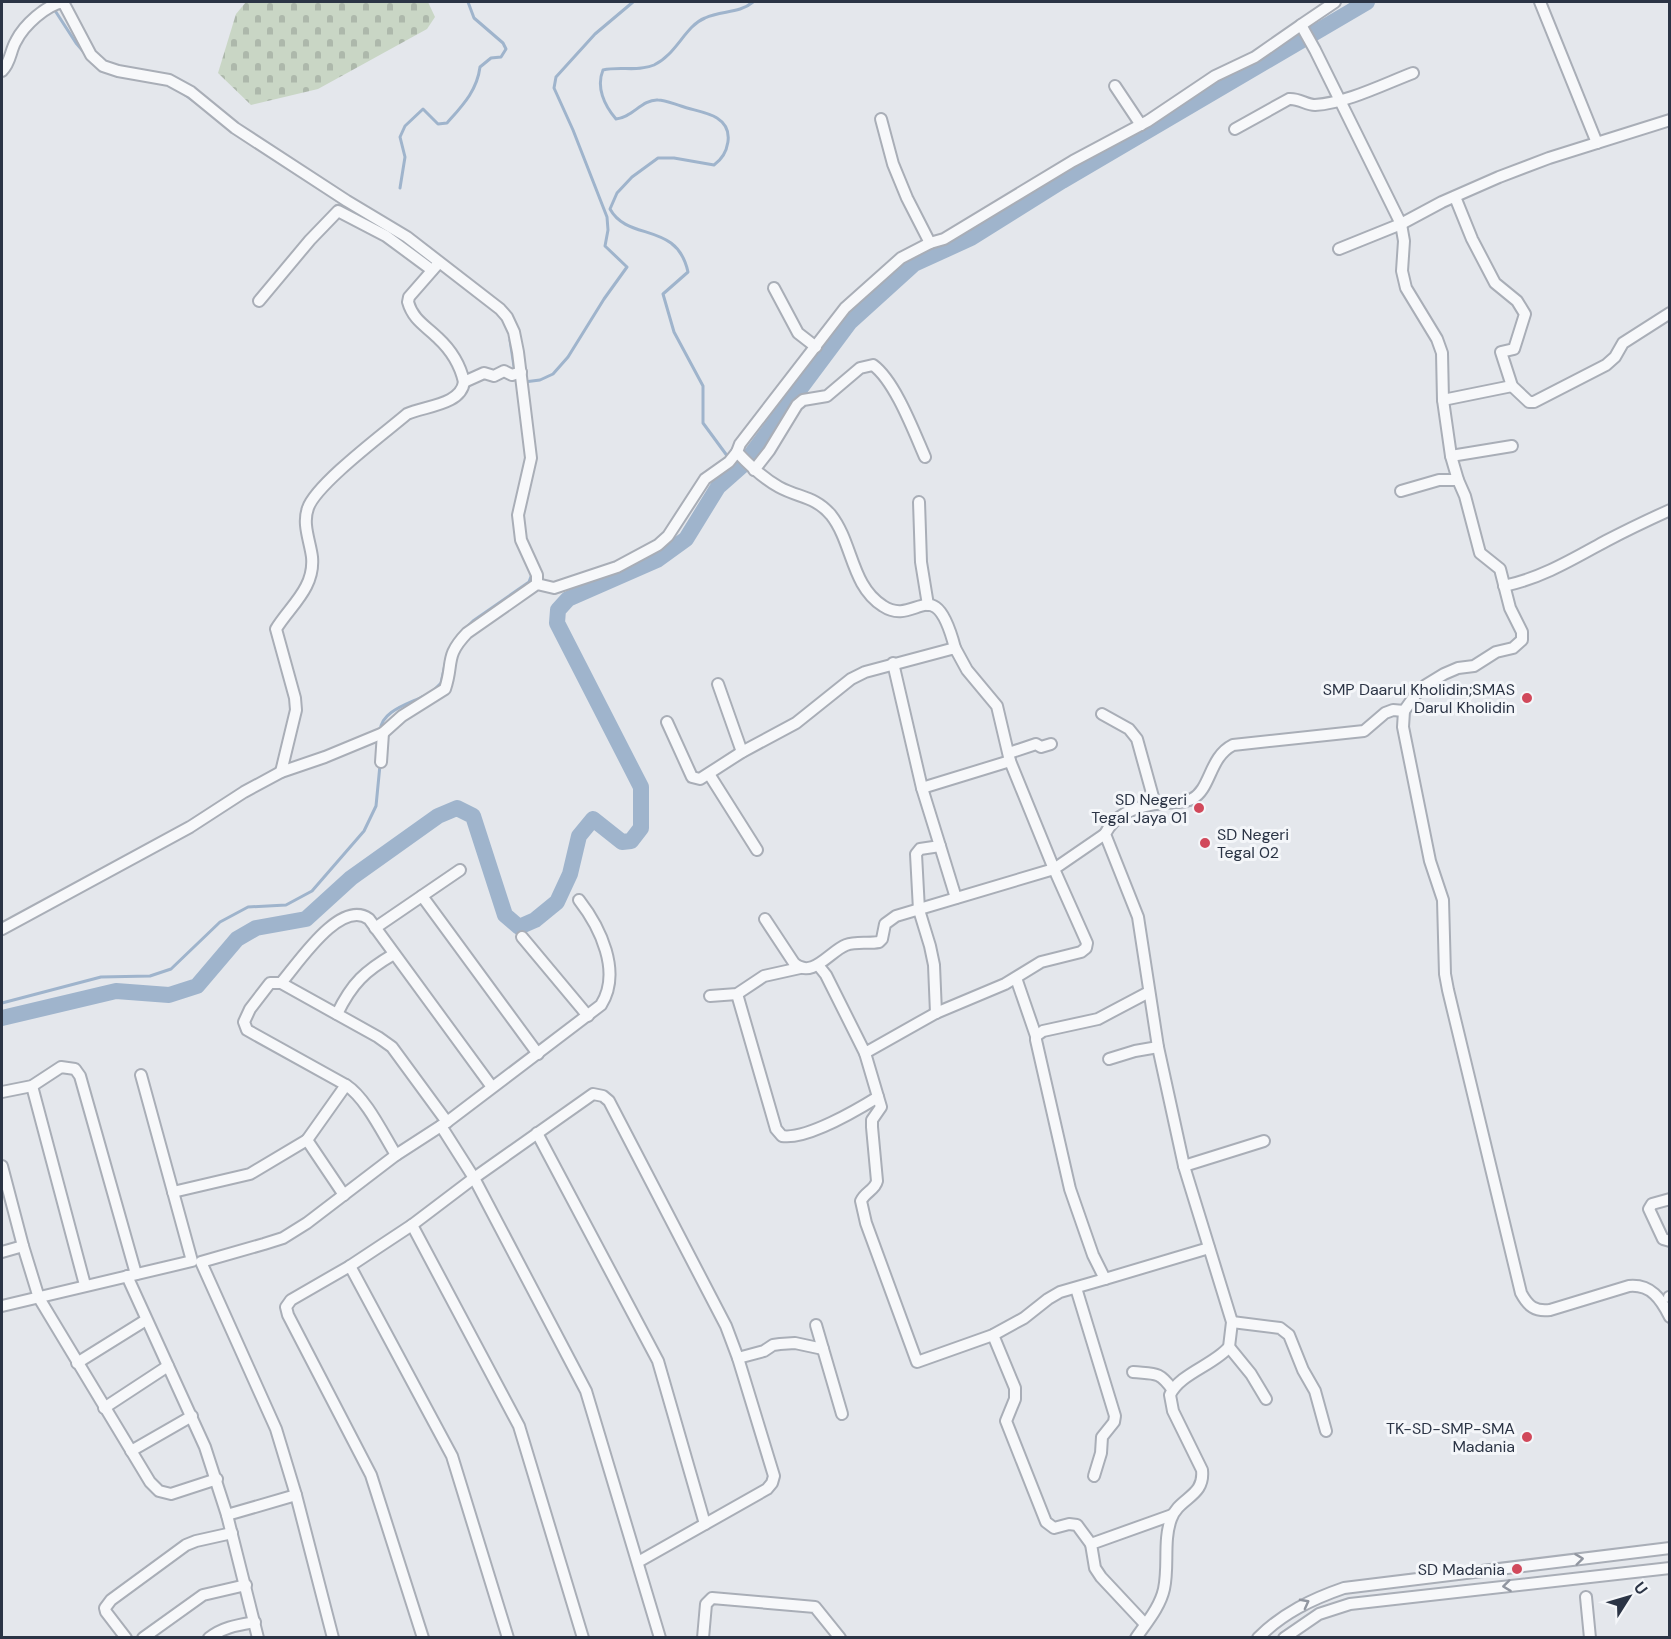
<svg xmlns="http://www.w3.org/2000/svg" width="1671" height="1639" viewBox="0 0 1671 1639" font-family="'DM Sans',sans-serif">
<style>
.cemetery{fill:url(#cemetery-stones)}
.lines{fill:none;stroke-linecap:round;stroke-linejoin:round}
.stream{stroke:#9fb4cc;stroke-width:3}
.river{stroke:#9fb4cc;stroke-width:16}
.street-casing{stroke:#a9aeb7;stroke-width:14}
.street{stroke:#f7f8fa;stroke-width:10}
.oneway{stroke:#9196a0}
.poi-dot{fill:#d1495b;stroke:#f4f6f9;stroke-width:2}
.labels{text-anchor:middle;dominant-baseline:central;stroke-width:6;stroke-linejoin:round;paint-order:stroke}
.poi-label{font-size:16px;fill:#2b3445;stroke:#f4f6f9;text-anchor:end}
</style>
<defs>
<pattern id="cemetery-stones" width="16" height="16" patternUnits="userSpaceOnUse" patternTransform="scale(1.5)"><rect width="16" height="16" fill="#c9d6c5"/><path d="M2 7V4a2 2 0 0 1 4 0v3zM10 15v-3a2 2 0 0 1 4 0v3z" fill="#adb8ab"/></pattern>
</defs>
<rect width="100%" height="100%" fill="#e4e7ec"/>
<path class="cemetery" d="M 246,2 L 428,2 L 435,17 L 427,29 L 318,89 L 251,105 L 218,73 L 236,14 Z"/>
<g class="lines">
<g class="stream">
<path d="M 54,9 L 76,43 L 94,64"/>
<path d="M 184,94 L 198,104"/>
<path d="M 400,188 L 405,157 L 400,137 L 405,126 L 423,109 L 438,124 L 447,123 C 462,106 477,91 480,67 L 491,58 L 501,57 L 506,49 L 503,43 L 474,18 L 468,2"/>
<path d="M 510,340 L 515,373"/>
<path d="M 524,382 L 540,380 L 553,374 L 568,357 L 604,299 L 627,267 L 605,246 L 608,230 L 607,217 L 573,130 L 554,88 L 556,77 L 595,34 L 633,2"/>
<path d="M 728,457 L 703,423 L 703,386 L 674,332 L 663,294 L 688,272 C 677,221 628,242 610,209 L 617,193 L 632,177 L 658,158 L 674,158 L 714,165 C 728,155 736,130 717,118 C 708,112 692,110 681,106 C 674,104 665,100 658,100 C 642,99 632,118 616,119 C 604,105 596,87 603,70 C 620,66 638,72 654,65 C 677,54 685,26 705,18 C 721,10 739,14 753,2"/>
<path d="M 466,628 L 473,621 L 529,582 L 532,574"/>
<path d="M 434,690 L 441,683 L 447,655"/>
<path d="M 380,731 C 381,711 408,704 424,696"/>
<path d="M 2,1003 L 101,977 L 150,976 L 171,969 L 220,922 L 248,907 L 286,905 L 312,891 L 364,831 L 376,806 L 380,765"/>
</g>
<path class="river" d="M 2,1018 L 116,991 L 169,995 L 197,986 L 237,939 L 256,928 L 306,919 L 351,878 L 438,816 L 457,808 L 473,816 L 505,915 L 519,927 L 535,920 L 557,902 L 570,874 L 579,836 L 593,819 L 622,842 L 631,841 L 641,828 L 641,787 L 557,623 L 558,610 L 568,599 L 657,560 L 686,539 L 718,487 L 744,464 L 850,322 L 914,264 L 971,238 L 1062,181 L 1367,2"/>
<defs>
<g id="street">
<path d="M 1540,2 L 1597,143"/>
<path d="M 1301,25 L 1335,2"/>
<path d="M 2,71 C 11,62 10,51 16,41 C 24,25 46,5 63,2 L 91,55 L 103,66 L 118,71 L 169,80 L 191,92 L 235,128 L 347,201 L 407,237 L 500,309 L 507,317 L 514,332 L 518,352 L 531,458 L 518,515 L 521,540 L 537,575 L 537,584"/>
<path d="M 1115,86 L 1141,125"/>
<path d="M 881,119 L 893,164 L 907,198 L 930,243"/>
<path d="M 1235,129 L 1289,99 C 1299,98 1306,105 1315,105 C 1347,103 1384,84 1413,73"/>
<path d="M 1455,197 L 1472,239 L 1495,283 L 1517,301 L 1525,314 L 1514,349 L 1501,352 L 1512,386 L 1529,402 L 1534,402 L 1606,365 L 1615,357 L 1623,343 L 1670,313"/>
<path d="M 1339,249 L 1401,224 L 1442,202 L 1499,177 L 1549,158 L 1670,120"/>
<path d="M 437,265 L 409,297 L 408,302 C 413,320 426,326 438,338 C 452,351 460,364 464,382 L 484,373 L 494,376 L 504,371 L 512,375 L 521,372"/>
<path d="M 774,288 L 798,333 L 816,347"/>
<path d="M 259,301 L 310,240 L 338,211 L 386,236 L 432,270"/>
<path d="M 1443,400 L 1512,386"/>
<path d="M 737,452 C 750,466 763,478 779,487 C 799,498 815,496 831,515 C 853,543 851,586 883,606 C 916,628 934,568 955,648"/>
<path d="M 1451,456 L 1512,446"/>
<path d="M 754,470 L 769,451 L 797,405 L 803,400 L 827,396 L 860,368 L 873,365 C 895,381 914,432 925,457"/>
<path d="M 1401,491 L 1439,480 L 1458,480"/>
<path d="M 919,502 L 921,562 L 928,605"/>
<path d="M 1504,586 C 1542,578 1573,559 1606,541 C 1627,530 1648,520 1670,510"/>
<path d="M 893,663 L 922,788 L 940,846 L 920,849 L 916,854 L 919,910 L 930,946 L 934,965 L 936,1013"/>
<path d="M 718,684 L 742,752"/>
<path d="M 1102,714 L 1129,729 L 1137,739 L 1155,804"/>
<path d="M 667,722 L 692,777 L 700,779 L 742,752 L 796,723 L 851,679 L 865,672 L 955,648 L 967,670 L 997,706 L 1010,761 L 1054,869 L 1087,943 L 1086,948 L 1081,952 L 1041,962 L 1005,984 L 936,1013 L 865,1053 L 826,975 L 818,965"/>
<path d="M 1009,753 L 1036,744 L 1041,747 L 1051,744"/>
<path d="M 381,762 L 383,733"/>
<path d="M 281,772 L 296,710 L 295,698 L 276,629 C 290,606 315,588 312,557 C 310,541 302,524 308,508 C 316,484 386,432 407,414 C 425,406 461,405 464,382"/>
<path d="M 709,774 L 757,850"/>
<path d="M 922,788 L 1010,761"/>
<path d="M 940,846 L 956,898"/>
<path d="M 422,896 L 538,1054"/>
<path d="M 765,919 L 794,963 C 812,980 830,951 846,945 C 856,941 868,944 879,942 L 882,939 L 885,924 L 896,916 L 1054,869 L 1105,834"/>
<path d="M 375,928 L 460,870"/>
<path d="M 2,929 L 190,827 L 244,792 L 281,772 L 325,757 L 383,733 L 402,716 L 445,689 C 454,663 444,657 467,633 L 537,584 L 554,588 L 617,567 L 658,545 L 668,536 L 705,479 L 729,462 L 737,452 L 740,444 L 845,308 L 901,258 L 930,243 L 944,239 L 1073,161 L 1148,121 L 1215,76 L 1255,57 L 1301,25 L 1315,50 L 1401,224 L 1404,241 L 1402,271 L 1406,288 L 1437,339 L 1442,353 L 1443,400 L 1451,456 L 1458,480 L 1465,496 L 1480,553 L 1500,569 L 1510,608 L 1522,632 L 1522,640 L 1513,648 L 1496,652 L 1474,666 L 1458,668 L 1444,674 L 1426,685 L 1416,694 L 1404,711 L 1403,727 L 1430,861 L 1443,900 L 1445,974 L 1448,990 L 1521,1293 C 1528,1306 1535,1312 1550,1310 L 1629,1286 C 1651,1284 1661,1299 1670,1317"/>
<path d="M 522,937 L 588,1016"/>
<path d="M 1016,978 L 1036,1036"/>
<path d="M 281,983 C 297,965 340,898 369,919 L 492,1087"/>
<path d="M 1149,992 L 1098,1019 L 1043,1031 L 1036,1036 L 1036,1040 L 1070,1189 L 1093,1255 L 1105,1279 L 1209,1248"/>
<path d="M 737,994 L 776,1129 L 782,1136 C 806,1140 857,1110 878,1097"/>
<path d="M 710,996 L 737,994 L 764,976 L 800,968"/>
<path d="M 337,1014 C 352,983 365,971 394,954"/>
<path d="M 865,1053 L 881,1107 L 872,1120 L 872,1127 L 877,1181 C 875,1190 865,1192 861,1201 L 866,1223 L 917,1362 L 993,1335 L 1024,1318 L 1048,1299 L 1060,1292 L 1105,1279"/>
<path d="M 1109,1059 L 1135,1051 L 1158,1047"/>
<path d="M 346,1085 L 247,1030 L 244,1022 L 250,1009 L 270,983 L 281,983 L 378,1037 L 392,1047 L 447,1122"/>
<path d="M 32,1086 L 85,1285"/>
<path d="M 2,1092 L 32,1086 L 61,1067 L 75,1069 L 80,1076 L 136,1274"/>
<path d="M 441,1126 L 474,1178 L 586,1391 L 660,1638"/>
<path d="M 537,1133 L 658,1361 L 705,1524"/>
<path d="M 2,1166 L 23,1246 L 39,1298 L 150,1482 L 159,1491 L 171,1494 L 217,1479"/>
<path d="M 1184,1166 L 1264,1141"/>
<path d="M 173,1192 L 250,1174 L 307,1140"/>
<path d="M 344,1195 L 307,1140 L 346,1085 C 366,1098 383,1134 396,1155"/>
<path d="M 1670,1199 L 1652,1204 L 1649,1209 L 1663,1239 L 1670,1241"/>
<path d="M 412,1225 L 519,1426 L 583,1638"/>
<path d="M 2,1252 L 23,1246"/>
<path d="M 350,1266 L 452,1456 L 508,1638"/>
<path d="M 127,1276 L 205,1447 L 227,1515 L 296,1495"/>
<path d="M 1076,1288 L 1115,1416 L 1114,1422 L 1102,1437 L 1101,1453 L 1094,1476"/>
<path d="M 1669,1297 L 1670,1297"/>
<path d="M 2,1306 L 192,1261 L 141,1075"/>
<path d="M 1232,1322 L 1280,1328 L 1289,1335 L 1303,1370 L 1315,1391 L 1326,1431"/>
<path d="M 816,1325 L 842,1414"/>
<path d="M 993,1335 L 1015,1388 L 1015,1399 L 1006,1421 L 1046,1522 L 1054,1528 L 1069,1524 L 1077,1525 L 1091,1544"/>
<path d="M 1229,1347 L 1251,1374 L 1266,1399"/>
<path d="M 738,1358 L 764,1351 L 773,1345 L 780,1344 L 795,1343 L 823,1349"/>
<path d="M 77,1363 L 146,1320"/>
<path d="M 1133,1372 C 1155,1374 1159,1371 1172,1389"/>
<path d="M 104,1408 L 168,1366"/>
<path d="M 131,1451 L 192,1416"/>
<path d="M 227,1515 L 258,1638"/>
<path d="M 1586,1597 L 1590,1638"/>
<path d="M 1145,1624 L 1101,1577 L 1095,1568 L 1091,1544 L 1172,1515"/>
<path d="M 126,1638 L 106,1612 L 105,1608 L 111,1600 L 186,1545 L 196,1541 L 232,1533"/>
<path d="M 143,1638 L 203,1595 L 246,1585"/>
<path d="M 209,1638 C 223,1627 238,1625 255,1622"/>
<path d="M 333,1638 L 296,1495 L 276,1429 L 201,1262 L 264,1244 L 283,1238 L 307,1223 L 396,1155 L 447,1122 L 601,1005 C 622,972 600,927 579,900"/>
<path d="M 423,1638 L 371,1475 L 288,1315 L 286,1307 L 291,1300 L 350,1266 L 412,1225 L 474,1178 L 593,1094 L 603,1096 L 609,1101 L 726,1326 L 738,1358 L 774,1476 L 772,1483 L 767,1489 L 638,1562"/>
<path d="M 703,1638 L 706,1604 L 712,1598 L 815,1607 L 840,1638"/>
<path d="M 1136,1638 C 1147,1622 1160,1607 1164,1589 C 1169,1566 1163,1541 1171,1519 C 1179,1497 1205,1497 1202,1470 L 1173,1411 L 1170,1395 C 1179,1374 1214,1365 1229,1347 L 1232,1322 L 1184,1166 L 1158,1047 L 1138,917 L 1105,834 C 1116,812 1141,805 1164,803 C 1173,802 1183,803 1192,799 C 1211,789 1209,757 1233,745 L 1364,731 L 1385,713 L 1393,710 L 1404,711"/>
<path d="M 1258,1638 C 1283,1613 1312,1599 1344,1588 L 1670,1548"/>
<path d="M 1284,1638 L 1319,1614 L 1350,1604 L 1670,1568"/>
</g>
</defs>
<use href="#street" class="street-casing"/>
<use href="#street" class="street"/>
</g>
<defs><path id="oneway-chevron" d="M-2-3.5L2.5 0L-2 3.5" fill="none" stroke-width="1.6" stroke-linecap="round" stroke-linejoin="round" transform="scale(1.5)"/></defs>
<g class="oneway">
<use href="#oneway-chevron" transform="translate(1579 1559) rotate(-7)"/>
<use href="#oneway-chevron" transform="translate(1507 1586) rotate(173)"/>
<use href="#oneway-chevron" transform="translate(1305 1603) rotate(-28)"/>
</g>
<g class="poi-dot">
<circle cx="1527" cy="698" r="6"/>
<circle cx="1199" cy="808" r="6"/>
<circle cx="1205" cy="843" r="6"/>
<circle cx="1527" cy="1437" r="6"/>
<circle cx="1517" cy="1569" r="6"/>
</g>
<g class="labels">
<g class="poi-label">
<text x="1515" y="689">SMP Daarul Kholidin;SMAS<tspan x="1515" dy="18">Darul Kholidin</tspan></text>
<text x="1187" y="799">SD Negeri<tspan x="1187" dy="18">Tegal Jaya 01</tspan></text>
<text x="1217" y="834" text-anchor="start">SD Negeri<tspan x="1217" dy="18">Tegal 02</tspan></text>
<text x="1515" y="1428">TK-SD-SMP-SMA<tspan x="1515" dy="18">Madania</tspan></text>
<text x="1505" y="1569">SD Madania</text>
</g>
</g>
<rect width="1671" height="1639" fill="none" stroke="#2b3445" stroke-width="6"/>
<g transform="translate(1629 1597) rotate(53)" stroke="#f4f6f9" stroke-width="4.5" paint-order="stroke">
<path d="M0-4.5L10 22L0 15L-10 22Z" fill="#2b3445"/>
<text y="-9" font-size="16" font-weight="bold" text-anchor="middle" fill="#2b3445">U</text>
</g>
</svg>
